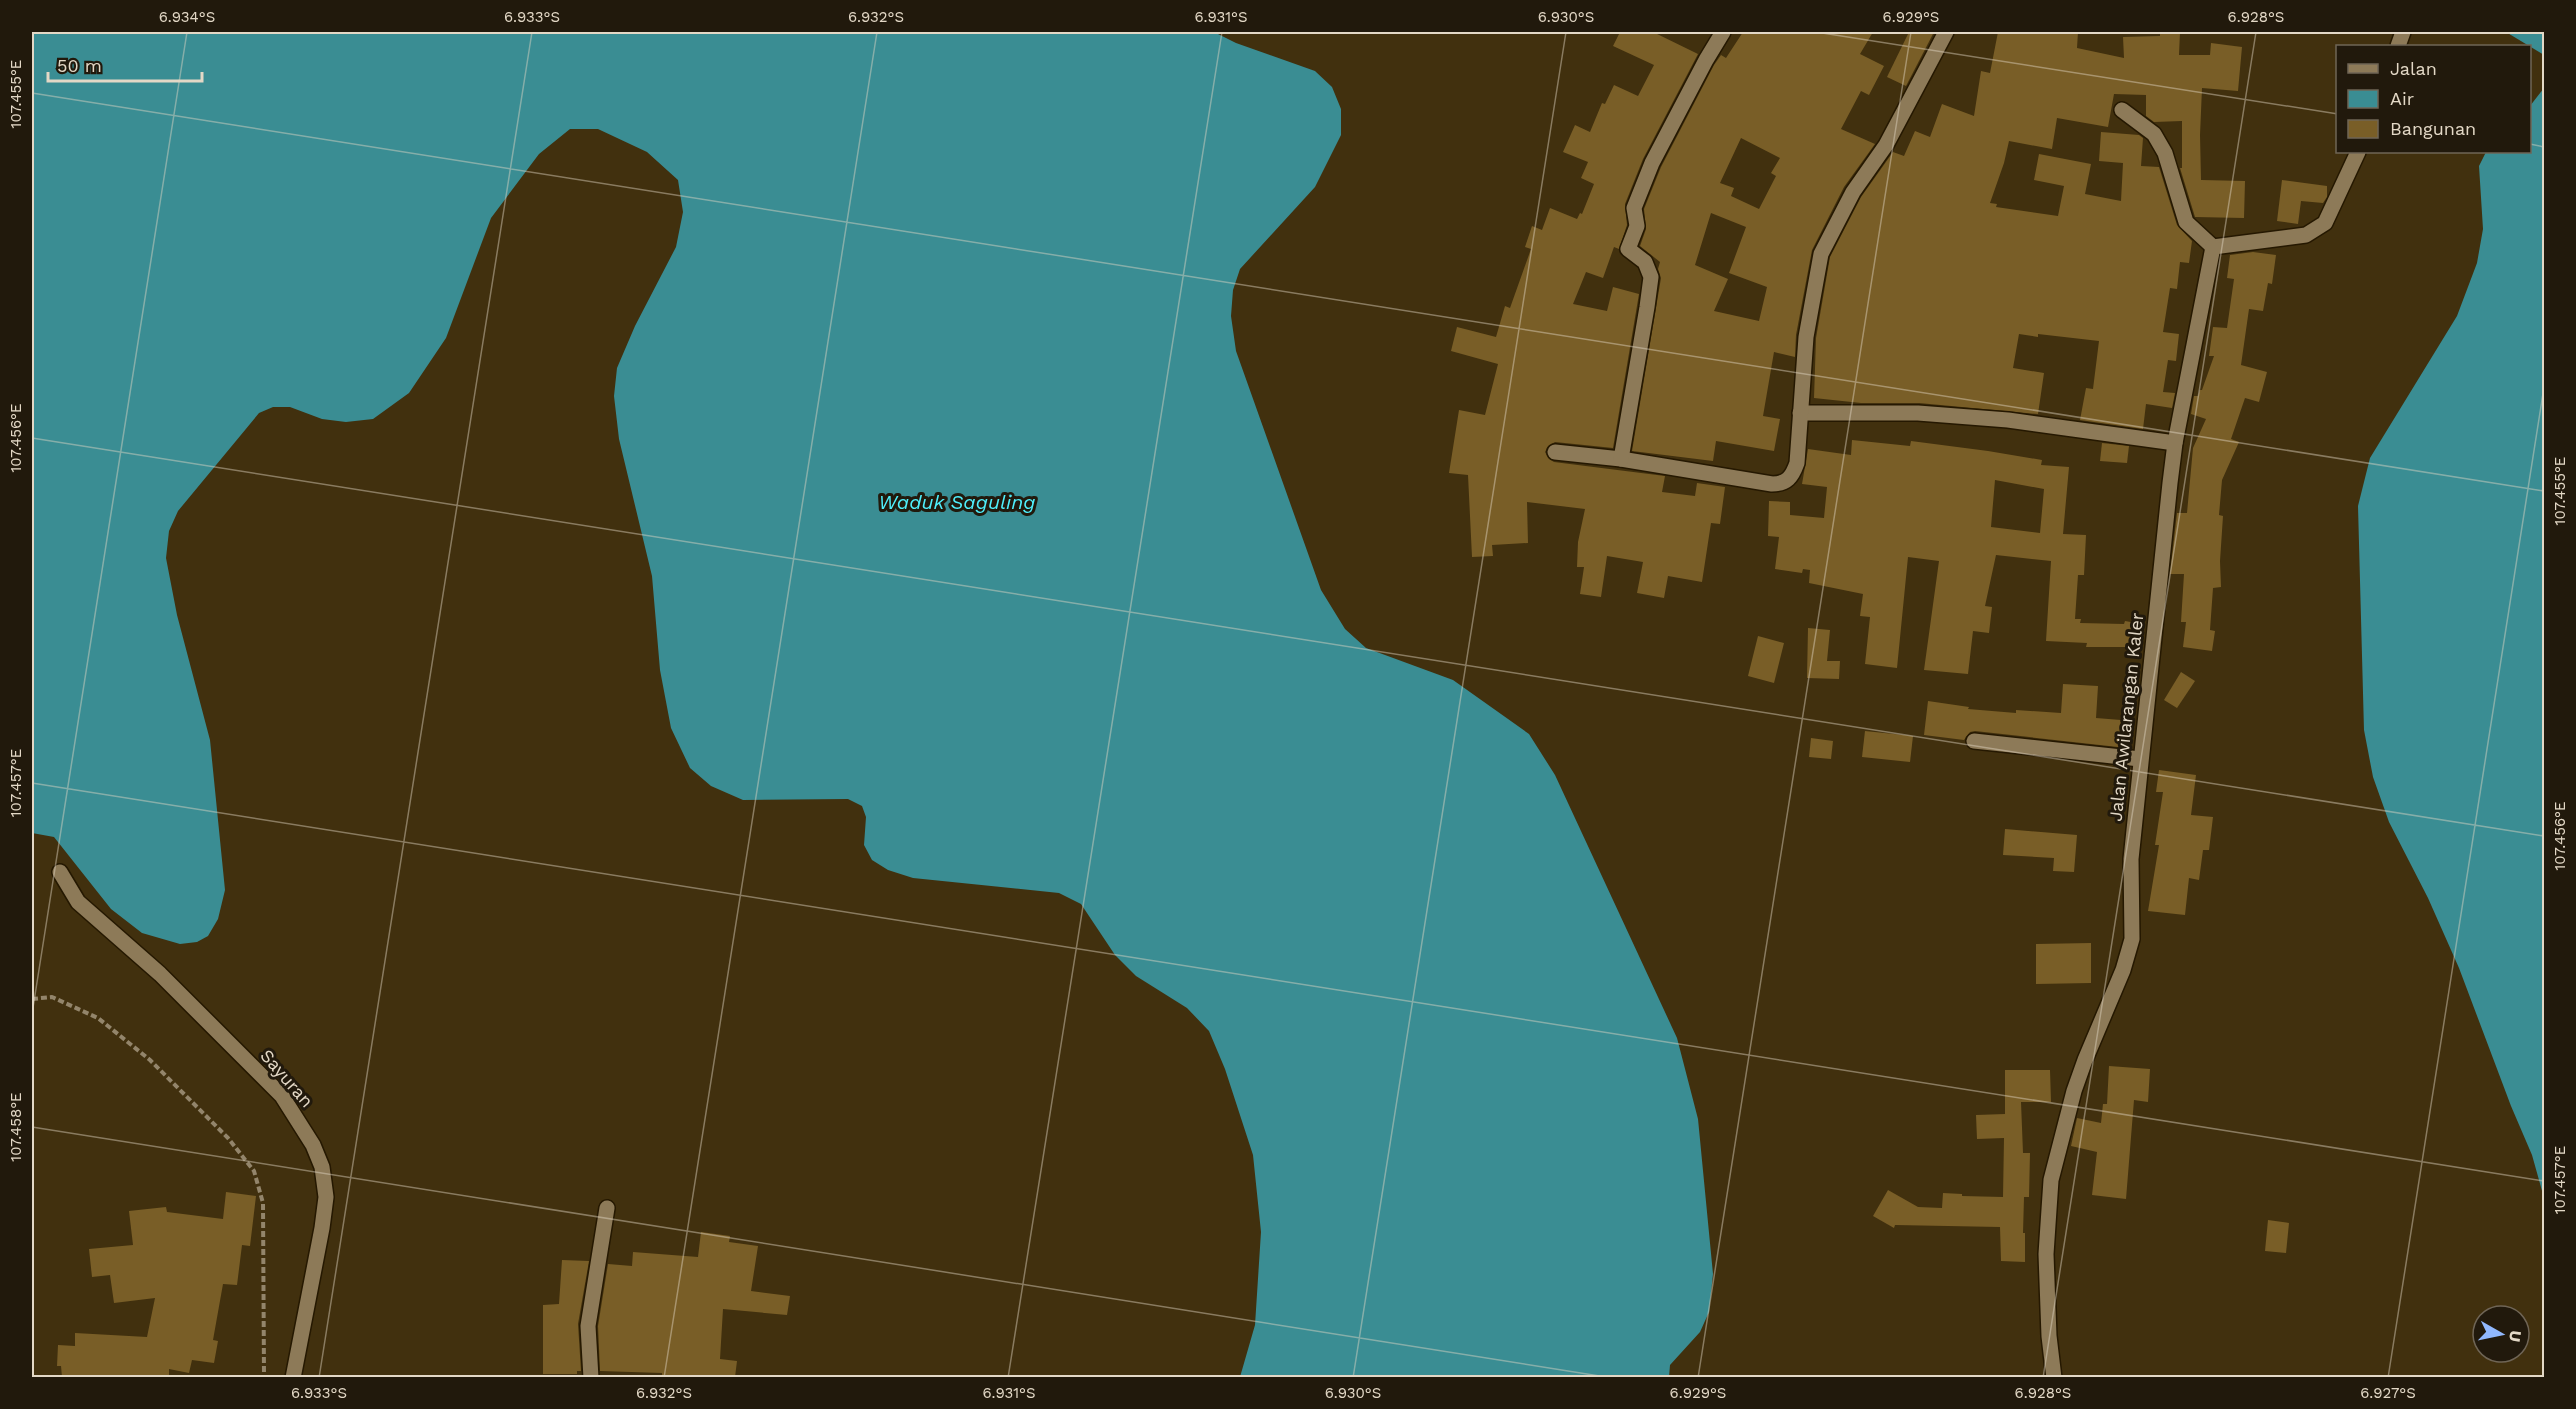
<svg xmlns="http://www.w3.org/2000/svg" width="2576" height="1409" viewBox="0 0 2576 1409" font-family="'Work Sans',sans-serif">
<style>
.water{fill:#3a8d93}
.building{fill:#795e27;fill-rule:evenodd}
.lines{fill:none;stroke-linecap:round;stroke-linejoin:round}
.minor-casing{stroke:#251801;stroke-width:18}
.path{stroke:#93856b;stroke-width:4;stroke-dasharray:6 3;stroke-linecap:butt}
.minor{stroke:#8d7a58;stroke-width:15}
.ticks{fill:none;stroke:#e3d8c6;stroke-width:1.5;stroke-opacity:0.45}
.labels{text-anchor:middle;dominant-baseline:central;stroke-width:6;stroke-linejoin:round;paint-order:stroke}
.street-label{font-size:18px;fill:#e3d8c6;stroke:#21190c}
.water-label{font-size:20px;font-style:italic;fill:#4feffb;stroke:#21190c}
.neatline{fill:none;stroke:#e3d8c6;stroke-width:2}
.ticks-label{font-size:15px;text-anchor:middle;fill:#e3d8c6}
</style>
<rect width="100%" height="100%" fill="#41300e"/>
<g class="water">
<path d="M 32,32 L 1214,32 L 1236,43 L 1315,71 L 1332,87 L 1341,109 L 1341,135 L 1315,187 L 1240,269 L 1233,290 L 1231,316 L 1236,351 L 1321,590 L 1345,629 L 1366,648 L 1453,680 L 1529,734 L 1555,775 L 1677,1038 L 1698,1119 L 1713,1274 L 1709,1312 L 1700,1332 L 1670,1365 L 1669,1377 L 1240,1377 L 1255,1325 L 1261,1232 L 1253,1155 L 1225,1069 L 1209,1031 L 1187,1008 L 1136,976 L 1115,955 L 1081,904 L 1059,893 L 913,878 L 888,870 L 872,860 L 864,845 L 866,817 L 862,806 L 848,799 L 743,800 L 711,786 L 690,768 L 671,728 L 660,670 L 652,576 L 619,439 L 614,396 L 617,368 L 635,326 L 676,247 L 683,212 L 678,180 L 647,152 L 598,129 L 570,129 L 539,154 L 491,218 L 446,338 L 409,393 L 373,419 L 346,422 L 322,419 L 290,407 L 273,407 L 259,413 L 178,511 L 169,531 L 166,558 L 177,615 L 210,740 L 225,890 L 218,919 L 208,936 L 197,942 L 180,944 L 142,933 L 111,909 L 54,837 L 32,833 Z"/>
<path d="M 2506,32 L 2544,32 L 2544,55 Z"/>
<path d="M 2544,88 L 2544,1198 L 2532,1155 L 2511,1106 L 2459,968 L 2428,898 L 2389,822 L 2373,777 L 2364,730 L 2358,506 L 2370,458 L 2457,316 L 2477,263 L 2483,229 L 2479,166 L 2486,152 L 2530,152 L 2530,106 Z"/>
</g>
<g class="building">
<path d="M 1620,32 L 1653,32 L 1698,54 L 1643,159 L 1625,204 L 1627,225 L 1619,249 L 1614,247 L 1603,278 L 1586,272 L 1573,304 L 1607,311 L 1613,287 L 1639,294 L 1613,448 L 1555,442 L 1548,446 L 1545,452 L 1549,459 L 1554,462 L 1665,476 L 1662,492 L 1695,496 L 1697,483 L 1725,487 L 1720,524 L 1711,523 L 1702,582 L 1668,576 L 1664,598 L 1637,593 L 1643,562 L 1607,556 L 1601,597 L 1580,594 L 1584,567 L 1577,567 L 1578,542 L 1585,509 L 1527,502 L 1528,543 L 1492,545 L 1493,556 L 1472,557 L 1468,475 L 1449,473 L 1459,410 L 1485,415 L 1498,364 L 1451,351 L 1457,327 L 1496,337 L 1505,306 L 1510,308 L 1531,249 L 1525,247 L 1532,226 L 1542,230 L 1550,208 L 1577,219 L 1580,213 L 1582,214 L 1594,184 L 1581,178 L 1588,162 L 1563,152 L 1575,125 L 1590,132 L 1602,103 L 1605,104 L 1614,85 L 1638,96 L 1654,65 L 1613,46 Z"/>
<path d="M 1743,32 L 1873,32 L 1860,54 L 1884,66 L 1869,95 L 1861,91 L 1841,129 L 1875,144 L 1844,187 L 1812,250 L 1796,335 L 1795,357 L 1774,352 L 1763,416 L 1780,419 L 1774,451 L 1716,441 L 1713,461 L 1632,451 L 1661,278 L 1658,269 L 1660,262 L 1640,246 L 1646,229 L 1644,209 L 1661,167 L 1714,65 L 1721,55 L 1726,58 ZM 1741,138 L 1780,158 L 1771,173 L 1776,176 L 1759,209 L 1731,196 L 1734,188 L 1720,183 ZM 1711,213 L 1746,227 L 1729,273 L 1767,287 L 1759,321 L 1714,311 L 1728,279 L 1695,265 Z"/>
<path d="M 1909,32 L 1934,32 L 1906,86 L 1887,77 Z"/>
<path d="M 1998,32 L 2078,32 L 2077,48 L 2124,58 L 2123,37 L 2160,36 L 2160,32 L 2180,32 L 2179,55 L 2210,55 L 2211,43 L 2242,47 L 2238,91 L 2202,88 L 2200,135 L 2201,180 L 2245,181 L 2244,218 L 2195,217 L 2180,168 L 2182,168 L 2182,121 L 2154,122 L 2146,116 L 2146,95 L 2114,94 L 2108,127 L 2057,118 L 2052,149 L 2009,141 L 2004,163 L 1990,203 L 1997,204 L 1996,207 L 2058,216 L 2064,186 L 2034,180 L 2039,154 L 2091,164 L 2085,194 L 2121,201 L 2123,163 L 2099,161 L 2101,132 L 2139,135 L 2143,138 L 2141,166 L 2159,167 L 2177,225 L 2192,241 L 2189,263 L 2180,262 L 2177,289 L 2170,288 L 2163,332 L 2179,334 L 2176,361 L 2168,360 L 2163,392 L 2175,393 L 2172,408 L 2146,404 L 2143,429 L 2080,420 L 2086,388 L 2093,389 L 2099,341 L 2038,334 L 2038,337 L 2019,334 L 2013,368 L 2044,373 L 2038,414 L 1919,403 L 1861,403 L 1814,398 L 1816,338 L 1830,257 L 1861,197 L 1893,152 L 1904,156 L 1915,131 L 1930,137 L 1942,104 L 1974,116 L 1981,71 L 1990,73 Z"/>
<path d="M 2282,180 L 2327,186 L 2327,197 L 2323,203 L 2301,201 L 2298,224 L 2277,221 Z"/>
<path d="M 2253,252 L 2276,255 L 2272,284 L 2268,283 L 2263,311 L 2249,309 L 2241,365 L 2267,372 L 2259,402 L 2245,398 L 2231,439 L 2239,442 L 2222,480 L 2219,515 L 2223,516 L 2220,561 L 2221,587 L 2213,588 L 2210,630 L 2215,631 L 2212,651 L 2183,647 L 2186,622 L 2181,622 L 2184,574 L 2170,574 L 2177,513 L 2187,513 L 2193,448 L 2206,419 L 2191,414 L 2194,396 L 2198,396 L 2200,390 L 2202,390 L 2214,356 L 2209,356 L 2213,327 L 2227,328 L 2234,279 L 2227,278 L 2230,255 Z"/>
<path d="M 1852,440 L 1910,446 L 1911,441 L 1988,451 L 2042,460 L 2041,465 L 2069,467 L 2063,534 L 2086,535 L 2084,575 L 2078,575 L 2075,619 L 2081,619 L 2080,623 L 2124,624 L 2125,621 L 2142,624 L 2138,641 L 2133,640 L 2143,647 L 2086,647 L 2087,643 L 2046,641 L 2051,561 L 1996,555 L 1985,606 L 1992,607 L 1989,633 L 1973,631 L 1968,674 L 1924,670 L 1939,561 L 1908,557 L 1897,668 L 1865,664 L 1870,617 L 1860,616 L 1863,594 L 1809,583 L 1810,570 L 1803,569 L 1802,573 L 1775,569 L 1779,537 L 1768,536 L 1769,501 L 1790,502 L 1790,515 L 1824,518 L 1827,487 L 1802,484 L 1808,449 L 1851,455 ZM 1995,480 L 2044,489 L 2040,533 L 1991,527 Z"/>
<path d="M 2102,443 L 2129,446 L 2127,463 L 2100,461 Z"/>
<path d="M 1808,628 L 1830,630 L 1827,661 L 1840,661 L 1839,679 L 1807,678 Z"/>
<path d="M 1758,636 L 1784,643 L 1774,683 L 1748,676 Z"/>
<path d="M 2181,672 L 2195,681 L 2177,708 L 2164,700 Z"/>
<path d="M 2063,684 L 2098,686 L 2096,718 L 2121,720 L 2118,747 L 1975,731 L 1970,732 L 1964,740 L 1924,735 L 1928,701 L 1969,707 L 1968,709 L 2016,713 L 2016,710 L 2061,713 Z"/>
<path d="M 1865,731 L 1913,736 L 1910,762 L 1862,757 Z"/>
<path d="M 1811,738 L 1833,741 L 1831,759 L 1809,757 Z"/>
<path d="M 2159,770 L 2196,775 L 2191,815 L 2213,817 L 2209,850 L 2203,850 L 2199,880 L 2189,878 L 2185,915 L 2148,911 L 2159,845 L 2155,845 L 2163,792 L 2156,792 Z"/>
<path d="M 2005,829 L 2077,835 L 2074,872 L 2053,871 L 2054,858 L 2003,855 Z"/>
<path d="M 2091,943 L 2091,983 L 2036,984 L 2036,944 Z"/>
<path d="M 2109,1066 L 2150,1069 L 2148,1102 L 2134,1100 L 2126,1199 L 2092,1195 L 2097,1152 L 2071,1146 L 2077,1118 L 2101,1123 L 2103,1104 L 2107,1104 Z"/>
<path d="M 2005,1070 L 2050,1070 L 2051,1102 L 2021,1102 L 2023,1153 L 2030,1153 L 2029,1197 L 2024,1197 L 2023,1233 L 2025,1233 L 2025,1262 L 2001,1261 L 2000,1227 L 1895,1225 L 1894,1228 L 1873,1216 L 1888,1190 L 1918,1207 L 1942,1208 L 1943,1193 L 1962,1194 L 1962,1196 L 2003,1197 L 2004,1138 L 1977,1139 L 1976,1115 L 2005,1114 Z"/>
<path d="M 226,1192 L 256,1196 L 250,1246 L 242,1245 L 237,1285 L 223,1284 L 213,1340 L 218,1341 L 214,1363 L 192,1360 L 189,1373 L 169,1369 L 169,1377 L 62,1377 L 61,1366 L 57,1366 L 58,1345 L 75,1346 L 75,1333 L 147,1337 L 155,1298 L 114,1303 L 110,1275 L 92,1277 L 89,1249 L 133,1245 L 129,1211 L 166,1207 L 167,1212 L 223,1219 Z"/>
<path d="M 2268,1220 L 2289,1223 L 2286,1253 L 2265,1251 Z"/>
<path d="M 701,1232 L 730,1236 L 729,1242 L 758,1246 L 751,1291 L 790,1296 L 787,1315 L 723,1309 L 720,1359 L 737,1361 L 735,1377 L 662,1377 L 662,1373 L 600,1371 L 598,1326 L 608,1264 L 632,1266 L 633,1252 L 698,1257 Z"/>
<path d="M 562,1260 L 589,1261 L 578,1324 L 581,1371 L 577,1371 L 577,1374 L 543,1374 L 543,1305 L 559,1304 Z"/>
</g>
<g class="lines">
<defs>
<g id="minor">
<path d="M 2398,46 L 2403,32"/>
<path d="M 2122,110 L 2154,134 L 2165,153 L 2186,222 L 2213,247"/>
<path d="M 2213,247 L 2306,235 L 2325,223 L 2358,152"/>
<path d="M 1800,413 L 1918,413 L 2008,420 L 2175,443"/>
<path d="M 1555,452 L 1621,459 L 1772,484 C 1787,484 1792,477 1797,463 L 1806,337 L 1821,254 L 1853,192 L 1886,145 L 1946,32"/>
<path d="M 1621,459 L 1647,307 L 1651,277 L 1645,262 L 1628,249 L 1637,226 L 1634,208 L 1652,163 L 1706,60 L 1723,32"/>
<path d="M 1974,741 L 2140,759"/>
<path d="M 60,872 L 78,902 L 160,974 L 282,1096 L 313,1145 L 322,1167 L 326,1197 L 322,1228 L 293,1378"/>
<path d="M 591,1378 L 588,1326 L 607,1208"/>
<path d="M 2054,1378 L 2049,1336 L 2046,1254 L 2051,1180 L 2074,1091 L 2085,1060 L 2123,970 L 2132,939 L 2131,859 L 2170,483 L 2175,443 L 2213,247"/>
</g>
</defs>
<use href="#minor" class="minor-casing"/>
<path class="path" d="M 32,999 L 52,997 L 98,1018 L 150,1060 L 228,1138 L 254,1171 L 263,1203 L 264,1378"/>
<use href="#minor" class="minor"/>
</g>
<path class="ticks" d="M 1816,32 L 2338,114M 32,93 L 2544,491M 2530,144 L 2544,147M 32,438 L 2544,836M 32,783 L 2544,1181M 32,1014 L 187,32M 32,1127 L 1612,1378M 319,1378 L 532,32M 664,1378 L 877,32M 1008,1378 L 1222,32M 1353,1378 L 1566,32M 1698,1378 L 1911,32M 2043,1378 L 2256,32M 2388,1378 L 2544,387"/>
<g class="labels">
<g class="street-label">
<text transform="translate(2126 717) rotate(-84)">Jalan Awilarangan Kaler</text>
<text transform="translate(287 1078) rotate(49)">Sayuran</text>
</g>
<g class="water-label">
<text x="957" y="502">Waduk Saguling</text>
</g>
</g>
<rect width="2576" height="1409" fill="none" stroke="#21190c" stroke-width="66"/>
<rect x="2336" y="45" width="195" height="108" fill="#21190c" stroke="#6f6556" stroke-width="1.5"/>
<rect x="2348" y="64" width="30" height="9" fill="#8d7a58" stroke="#6f6556" stroke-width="1.5"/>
<text x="2390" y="75" font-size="18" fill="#e3d8c6">Jalan</text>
<rect x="2348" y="90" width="30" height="18" fill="#3a8d93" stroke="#6f6556" stroke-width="1.5"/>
<text x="2390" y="105" font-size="18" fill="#e3d8c6">Air</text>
<rect x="2348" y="120" width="30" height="18" fill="#795e27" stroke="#6f6556" stroke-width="1.5"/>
<text x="2390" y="135" font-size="18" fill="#e3d8c6">Bangunan</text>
<g transform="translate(2501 1334) rotate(99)"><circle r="28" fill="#21190c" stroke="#6f6556" stroke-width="1.5"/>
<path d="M0-4.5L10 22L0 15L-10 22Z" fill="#91b8fd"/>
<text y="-9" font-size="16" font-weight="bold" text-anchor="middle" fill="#e3d8c6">U</text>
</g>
<path d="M48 72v9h154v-9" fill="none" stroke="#e3d8c6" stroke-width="3"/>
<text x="57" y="72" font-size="18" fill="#e3d8c6" stroke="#21190c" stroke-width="4.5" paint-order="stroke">50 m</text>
<rect x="33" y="33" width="2510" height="1343" class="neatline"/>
<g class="ticks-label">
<text x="187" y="22">6.934°S</text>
<text x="532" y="22">6.933°S</text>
<text x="876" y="22">6.932°S</text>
<text x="1221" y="22">6.931°S</text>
<text x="1566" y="22">6.930°S</text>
<text x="1911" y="22">6.929°S</text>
<text x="2256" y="22">6.928°S</text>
<text transform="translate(16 94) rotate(-90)" y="5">107.455°E</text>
<text transform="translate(16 438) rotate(-90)" y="5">107.456°E</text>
<text transform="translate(2560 491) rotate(-90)" y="5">107.455°E</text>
<text transform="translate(16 783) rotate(-90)" y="5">107.457°E</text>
<text transform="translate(2560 836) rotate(-90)" y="5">107.456°E</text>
<text transform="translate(16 1127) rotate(-90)" y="5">107.458°E</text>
<text transform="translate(2560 1180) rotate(-90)" y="5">107.457°E</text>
<text x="319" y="1398">6.933°S</text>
<text x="664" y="1398">6.932°S</text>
<text x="1009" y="1398">6.931°S</text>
<text x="1353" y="1398">6.930°S</text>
<text x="1698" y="1398">6.929°S</text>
<text x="2043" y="1398">6.928°S</text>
<text x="2388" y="1398">6.927°S</text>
</g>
</svg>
